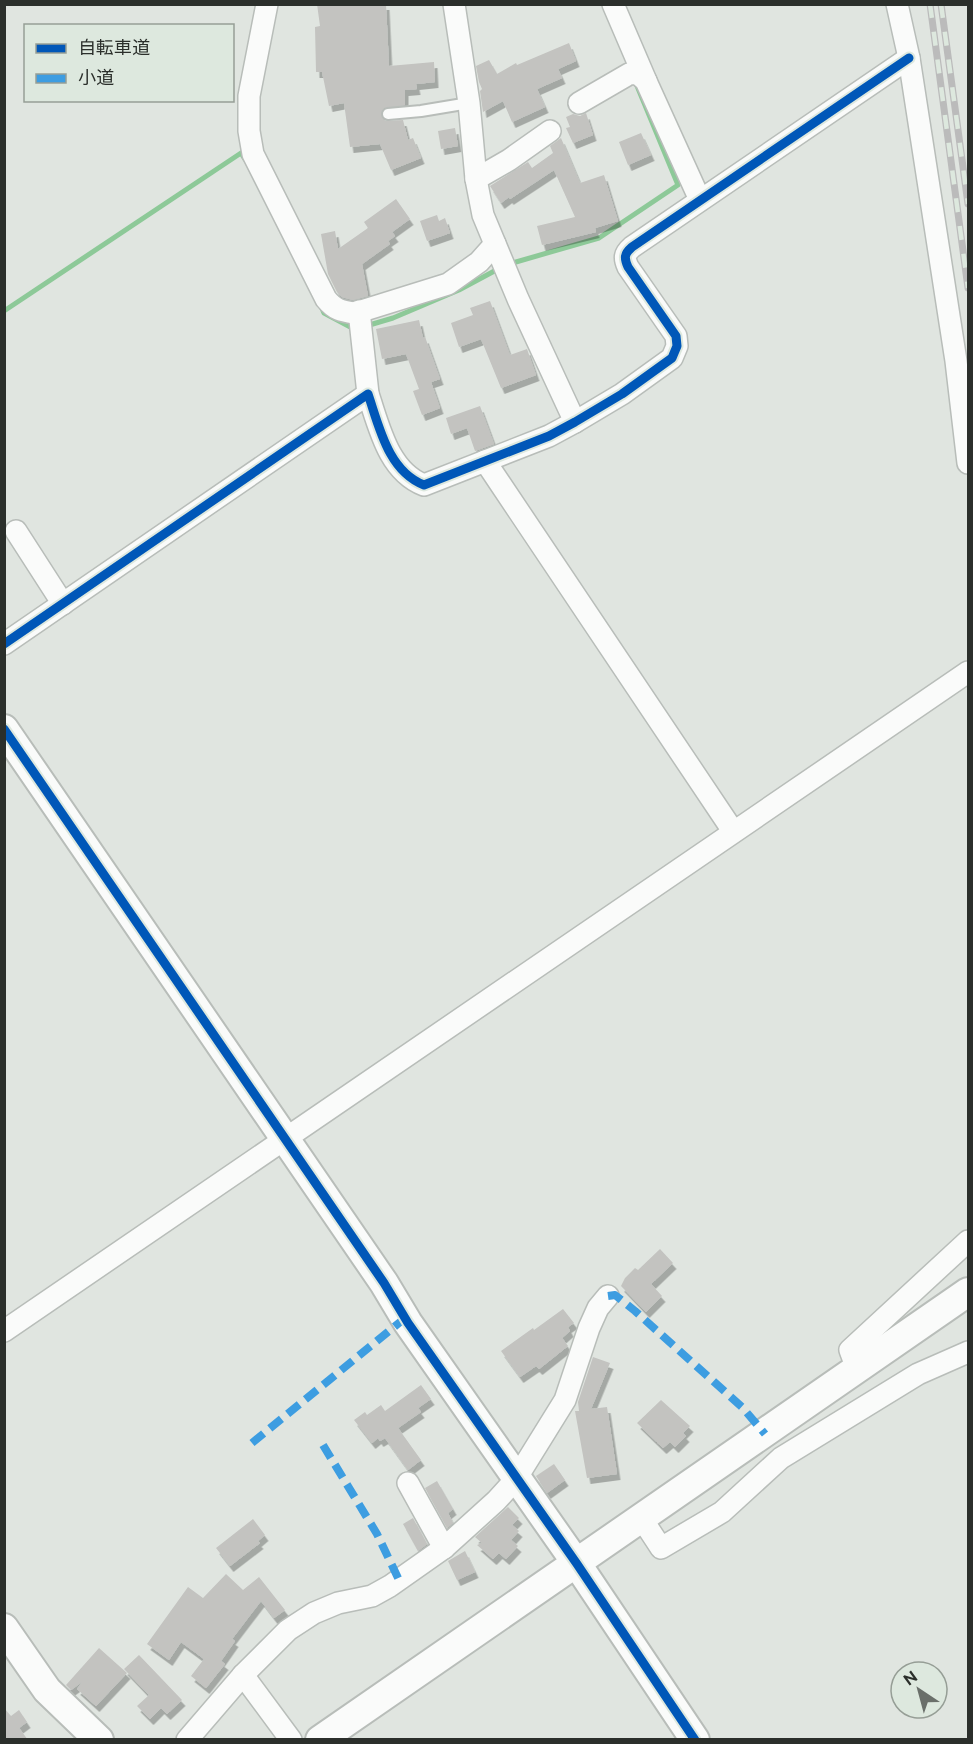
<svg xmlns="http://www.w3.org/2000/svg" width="973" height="1744" viewBox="0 0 973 1744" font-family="Raleway,'Noto Sans JP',sans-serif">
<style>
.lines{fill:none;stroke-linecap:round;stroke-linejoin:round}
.stream{stroke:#8dc998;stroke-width:5}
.building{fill:#c3c3c0;filter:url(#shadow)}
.lane-casing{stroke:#b8bdb9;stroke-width:14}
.street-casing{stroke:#b8bdb9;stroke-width:24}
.secondary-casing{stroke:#b8bdb9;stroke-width:32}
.lane{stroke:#fafbfa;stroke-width:10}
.street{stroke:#fafbfa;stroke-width:21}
.secondary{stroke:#fafbfa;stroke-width:28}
.rail-casing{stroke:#bbb;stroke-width:7}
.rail{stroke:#dde8de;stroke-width:4.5;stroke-dasharray:14;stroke-linecap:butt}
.quiet{stroke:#3d9de1;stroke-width:8;stroke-dasharray:15 8;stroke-linecap:butt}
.cycleway-casing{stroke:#dde8de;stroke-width:13}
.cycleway{stroke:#0057b8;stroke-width:9}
</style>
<defs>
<filter id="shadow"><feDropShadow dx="3.5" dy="6" stdDeviation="0" flood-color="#0004"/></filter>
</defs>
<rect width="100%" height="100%" fill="#e0e5e0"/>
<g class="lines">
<g class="stream">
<path d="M 509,264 L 599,238 L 678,185 L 635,81"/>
<path d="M 321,306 L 324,313 L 354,329"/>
<path d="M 4,311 L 241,153 L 245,159"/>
<path d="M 366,326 L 393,318 L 459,290 L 500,268"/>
</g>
</g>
<g class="building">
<path d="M 317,4 L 386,4 L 389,66 L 434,62 L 435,82 L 416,84 L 417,89 L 405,90 L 405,105 L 384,108 L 381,114 L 385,121 L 403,120 L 408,140 L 413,138 L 421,158 L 391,170 L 380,144 L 350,147 L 344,103 L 329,106 L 322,72 L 316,72 L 315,27 L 320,26 Z"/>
<path d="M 569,43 L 576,61 L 558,69 L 562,78 L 537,89 L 545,107 L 512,122 L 503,101 L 483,112 L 480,91 L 482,89 L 479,82 L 476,66 L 489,60 L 497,74 L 516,63 L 517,65 Z"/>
<path d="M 586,113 L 593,135 L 573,143 L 566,128 L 570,127 L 566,117 L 573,114 L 580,116 Z"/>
<path d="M 455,128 L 458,146 L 441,149 L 438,131 Z"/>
<path d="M 641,133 L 651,155 L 628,165 L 619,142 Z"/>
<path d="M 561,138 L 580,183 L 604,175 L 618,221 L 595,228 L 596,232 L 542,245 L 537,226 L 575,217 L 554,170 L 510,199 L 509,197 L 501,203 L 490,186 L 528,162 L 532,168 L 553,153 L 550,146 Z"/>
<path d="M 396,199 L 410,219 L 392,232 L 395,236 L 388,241 L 390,244 L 362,264 L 368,296 L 353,300 L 342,297 L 337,292 L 328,274 L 321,234 L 335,231 L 338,249 L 368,228 L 364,222 Z"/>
<path d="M 437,215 L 439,221 L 445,218 L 450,233 L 427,241 L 420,221 Z"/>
<path d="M 490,301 L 510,355 L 527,349 L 536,375 L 501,388 L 481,339 L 459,347 L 451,323 L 473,315 L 470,308 Z"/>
<path d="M 419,320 L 423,338 L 425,337 L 440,379 L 431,382 L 440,408 L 422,415 L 413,391 L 419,389 L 406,354 L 382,359 L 376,329 Z"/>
<path d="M 480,406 L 494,444 L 475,451 L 467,428 L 451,434 L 446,418 Z"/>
<path d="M 660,1249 L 673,1263 L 651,1284 L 662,1296 L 646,1312 L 621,1286 L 625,1278 L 635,1268 L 638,1270 Z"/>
<path d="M 563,1309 L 574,1323 L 568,1327 L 570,1331 L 562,1338 L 568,1346 L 539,1369 L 536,1366 L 520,1377 L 501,1351 L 533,1328 L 534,1330 Z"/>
<path d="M 593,1357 L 610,1363 L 591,1409 L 607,1407 L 617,1474 L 587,1478 L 575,1411 L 579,1411 L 578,1402 Z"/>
<path d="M 421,1385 L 431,1399 L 418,1408 L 421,1412 L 398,1428 L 421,1460 L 408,1470 L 385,1438 L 380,1441 L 378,1438 L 372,1443 L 354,1420 L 365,1412 L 367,1415 L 381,1405 L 385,1411 Z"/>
<path d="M 661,1400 L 690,1426 L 683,1433 L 686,1436 L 675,1447 L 670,1442 L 663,1448 L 637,1423 Z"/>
<path d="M 554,1464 L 565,1480 L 547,1493 L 536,1476 Z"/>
<path d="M 437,1481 L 453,1509 L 448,1513 L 453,1523 L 447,1528 L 425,1488 Z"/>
<path d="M 508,1507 L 519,1518 L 512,1525 L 519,1531 L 511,1540 L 518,1546 L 506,1559 L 499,1553 L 493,1559 L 477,1545 L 482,1543 L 475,1537 Z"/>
<path d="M 413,1518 L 427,1544 L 418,1551 L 403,1524 Z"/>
<path d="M 253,1519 L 265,1535 L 258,1541 L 260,1543 L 230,1566 L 216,1548 Z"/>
<path d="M 465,1551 L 475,1572 L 457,1580 L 448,1561 Z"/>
<path d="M 226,1574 L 243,1590 L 259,1577 L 285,1610 L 274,1618 L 261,1601 L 232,1639 L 235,1641 L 221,1661 L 225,1664 L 206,1688 L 191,1676 L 204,1659 L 181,1642 L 169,1660 L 147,1644 L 188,1587 L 203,1598 Z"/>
<path d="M 99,1648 L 127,1673 L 96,1706 L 77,1689 L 82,1682 L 71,1690 L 66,1685 Z"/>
<path d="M 139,1655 L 182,1700 L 167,1714 L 161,1708 L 150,1719 L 137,1706 L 149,1695 L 124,1669 Z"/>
<path d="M 4,1708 L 11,1716 L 19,1710 L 27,1722 L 19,1728 L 28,1740 L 4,1740 Z"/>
</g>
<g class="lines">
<defs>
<path id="lane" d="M 388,114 L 421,111 L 469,103"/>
<g id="street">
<path d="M 267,4 L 249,96 L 249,131 L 253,154 L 326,299 C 335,310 341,311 355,313 L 448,284 L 479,262 L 495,244"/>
<path d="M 454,4 L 469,103 L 476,179 L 483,215 L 518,299 L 575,422"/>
<path d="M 613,4 L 646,81"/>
<path d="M 897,4 L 909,58 L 956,361 L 968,463"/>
<path d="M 579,103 L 629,74 L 637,73 L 646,81 L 700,200"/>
<path d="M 476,179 L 509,160 L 550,131"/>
<path d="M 359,311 L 368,394"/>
<path d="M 485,461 L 733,831"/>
<path d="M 16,531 L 63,604"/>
<path d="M 4,644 L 368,394 C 379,426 388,471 424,485 L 549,436 L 575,422 L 622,394 L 672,358 L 677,346 L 676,336 L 628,267 C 624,258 624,254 632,247 L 909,58"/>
<path d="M 4,1331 L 968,672"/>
<path d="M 857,1369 L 850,1350 L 968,1241"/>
<path d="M 408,1483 L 444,1548"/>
<path d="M 642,1519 L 661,1548 L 722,1512 L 781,1458 L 918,1374 L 968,1352"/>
<path d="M 243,1675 L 291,1740"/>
<path d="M 187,1740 L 243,1675 L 288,1630 L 314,1613 L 338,1603 L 372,1596 L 390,1586 L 444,1548 L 496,1501 L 516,1479 L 565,1400 L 589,1328 L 598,1308 L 608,1296"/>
</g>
<g id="secondary">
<path d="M 4,729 L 384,1283 L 408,1323 L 577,1564 L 695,1740"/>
<path d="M 4,1628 L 47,1690 L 99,1740"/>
<path d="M 320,1740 L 968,1292"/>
</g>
</defs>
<use href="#lane" class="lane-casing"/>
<use href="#street" class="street-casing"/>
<use href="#secondary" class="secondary-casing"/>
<use href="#lane" class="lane"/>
<use href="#street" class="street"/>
<use href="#secondary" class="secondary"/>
<defs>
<g id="rail">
<path d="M 930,4 L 968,288"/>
<path d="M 941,4 L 968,204"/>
</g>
</defs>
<use href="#rail" class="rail-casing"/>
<use href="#rail" class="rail"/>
<g class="quiet">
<path d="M 608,1296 L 615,1295 L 635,1311 L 742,1407 L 765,1434"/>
<path d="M 252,1443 L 405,1318"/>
<path d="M 323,1445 L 377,1534 L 399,1580"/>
</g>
<defs>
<g id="cycleway">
<path d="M 4,644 L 368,394 C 379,426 388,471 424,485 L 549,436 L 575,422 L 622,394 L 672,358 L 677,346 L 676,336 L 628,267 C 624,258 624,254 632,247 L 909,58"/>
<path d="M 4,729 L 384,1283 L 408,1323 L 577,1564 L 695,1740"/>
</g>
</defs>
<use href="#cycleway" class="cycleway-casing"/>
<use href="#cycleway" class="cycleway"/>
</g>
<rect width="973" height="1744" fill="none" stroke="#2b2f2b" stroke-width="12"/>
<rect x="24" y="24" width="210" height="78" fill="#dde8de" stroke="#969e96" stroke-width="1.5"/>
<rect x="36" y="44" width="30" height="9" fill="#0057b8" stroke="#969e96" stroke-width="1.5"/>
<text x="78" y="54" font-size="18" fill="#2b2f2b">自転車道</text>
<rect x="36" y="74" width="30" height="9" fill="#3d9de1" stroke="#969e96" stroke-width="1.5"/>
<text x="78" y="84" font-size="18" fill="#2b2f2b">小道</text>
<g transform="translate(919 1690) rotate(324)"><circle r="28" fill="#dde8de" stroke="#969e96" stroke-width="1.5"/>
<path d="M0-4.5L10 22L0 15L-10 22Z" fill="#6a6f6a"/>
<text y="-9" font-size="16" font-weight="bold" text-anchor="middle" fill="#2b2f2b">N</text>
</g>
</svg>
